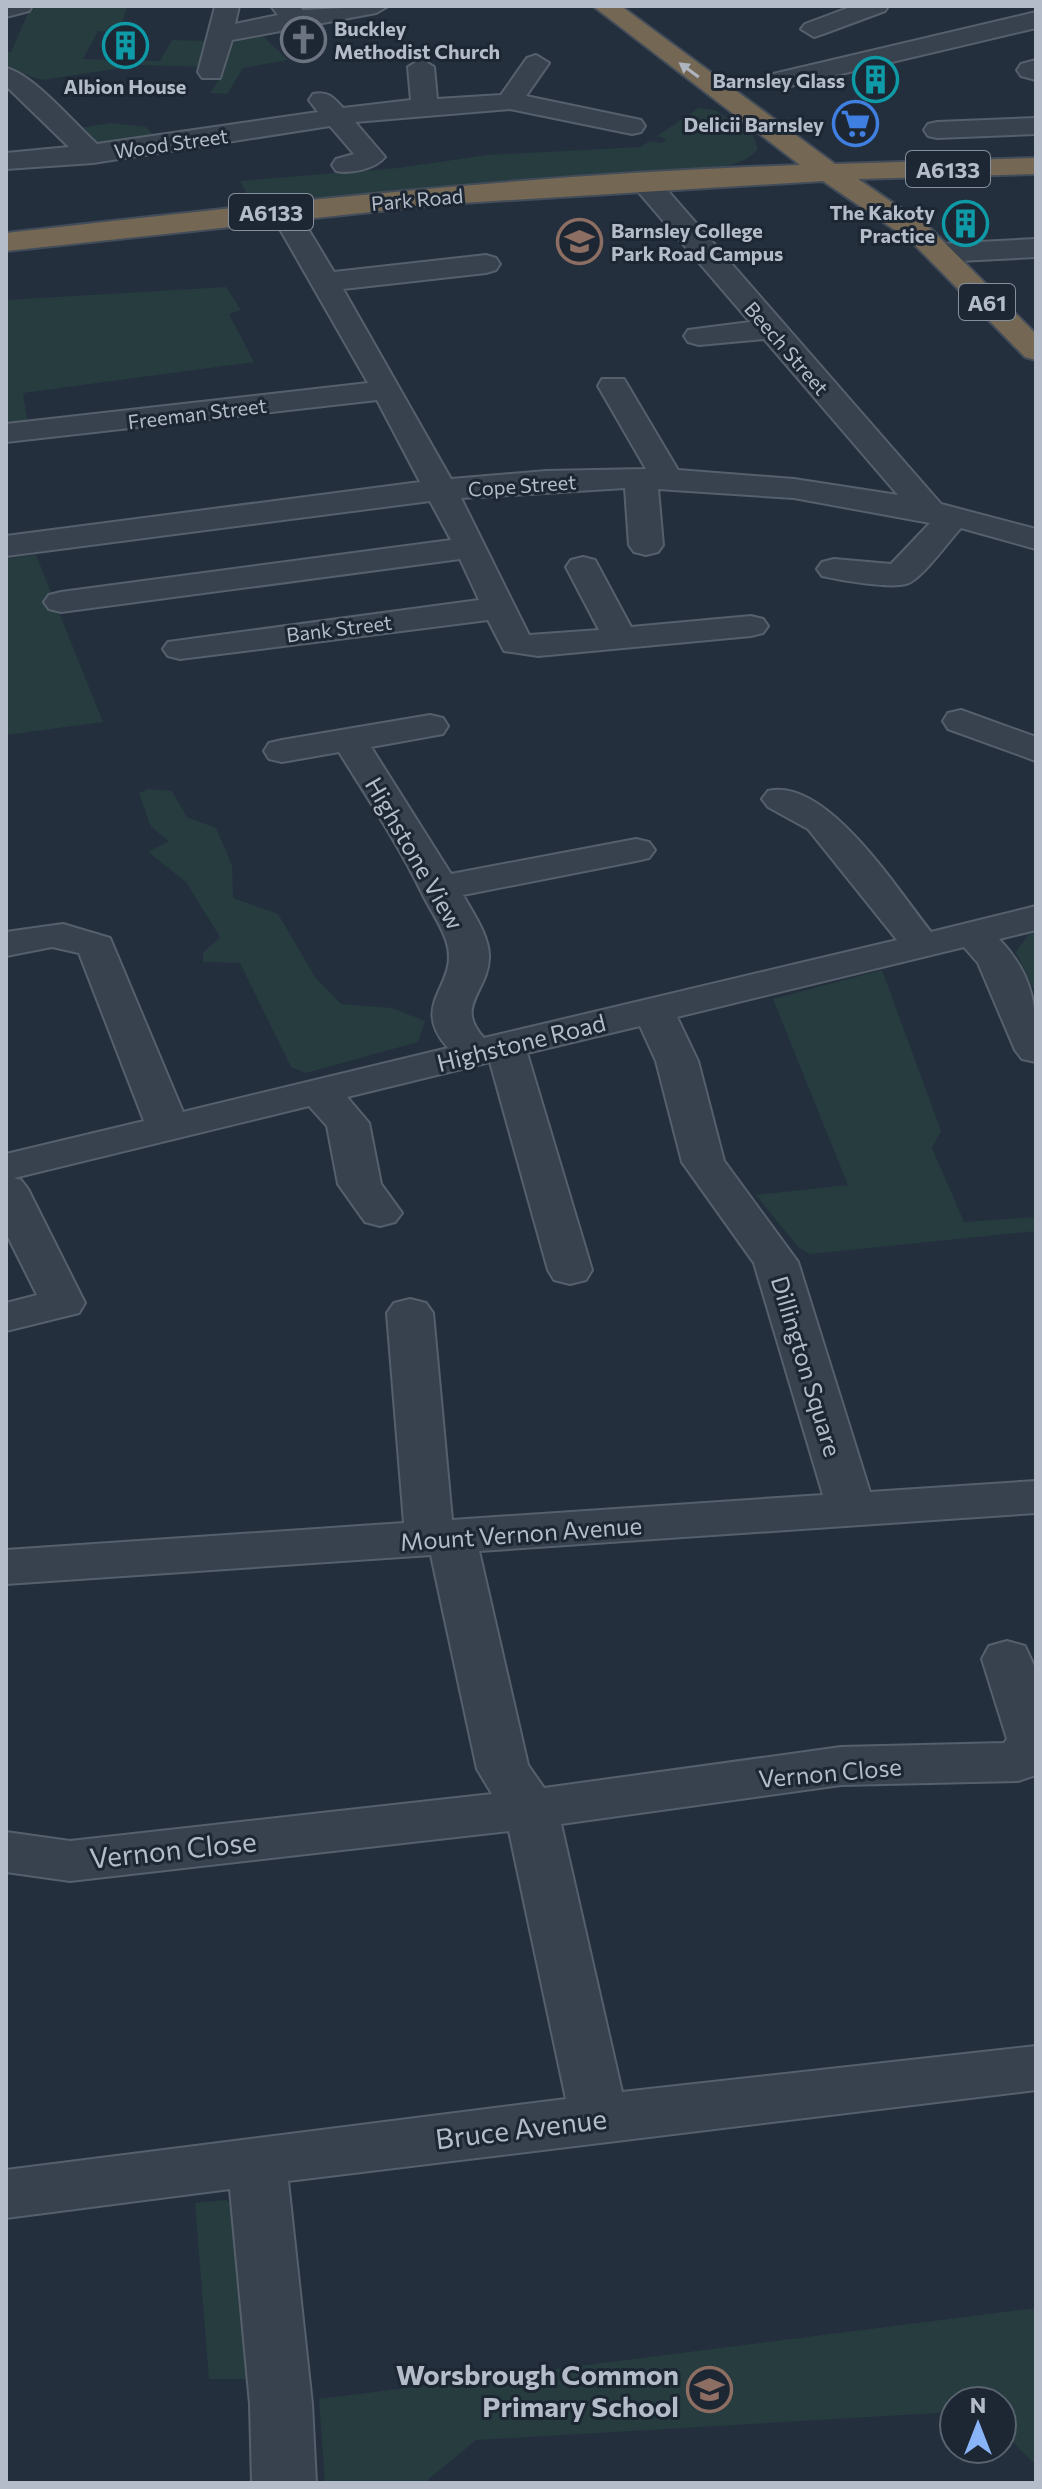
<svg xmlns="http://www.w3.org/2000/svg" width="1042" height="2489" viewBox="0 0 1042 2489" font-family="Commissioner,sans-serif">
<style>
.green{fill:#263c3f}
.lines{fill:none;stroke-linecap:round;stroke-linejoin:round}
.minor-casing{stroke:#565f6c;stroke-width:4}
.highway-casing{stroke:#434c59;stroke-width:4}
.minor{fill:#38414e;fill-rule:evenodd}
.highway{fill:#746855;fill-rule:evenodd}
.oneway{fill:#aeb4bd}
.labels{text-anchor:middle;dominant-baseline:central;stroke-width:6;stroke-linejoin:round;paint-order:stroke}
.far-poi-label{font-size:20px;font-weight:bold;fill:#b4bcc9;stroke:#1d2633;text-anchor:end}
.far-street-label{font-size:20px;fill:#b4bcc9;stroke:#1d2633}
.shield{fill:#1d2633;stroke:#878f9c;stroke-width:2}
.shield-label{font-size:22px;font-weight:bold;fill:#b4bcc9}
.street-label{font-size:24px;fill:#b4bcc9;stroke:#1d2633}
.near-street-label{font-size:28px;fill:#b4bcc9;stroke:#1d2633}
.near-poi-label{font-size:28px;font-weight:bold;fill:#b4bcc9;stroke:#1d2633;text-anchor:end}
</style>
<rect width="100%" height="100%" fill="#242f3e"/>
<g class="green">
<path d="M 49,6 L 127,6 L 120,32 L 98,31 L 83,59 L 160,61 L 172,40 L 204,41 L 203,67 L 141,65 L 42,80 L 6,68 L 6,52 L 11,52 L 30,9 Z"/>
<path d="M 241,34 L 246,38 L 263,36 L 288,60 L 243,68 L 227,94 L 210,93 L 225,71 L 226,38 Z"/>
<path d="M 699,108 L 715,110 L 752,133 L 758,149 C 741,170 709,167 684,169 L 253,205 L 240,181 L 398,168 L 487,155 L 640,147 L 650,141 L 662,143 L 667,139 L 657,136 Z"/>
<path d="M 112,123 L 146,127 L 155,137 C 121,143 106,155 79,128 Z"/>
<path d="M 226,287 L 241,310 L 229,314 L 254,362 L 23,393 L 28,426 L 6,425 L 6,300 Z"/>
<path d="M 36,555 L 103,722 L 6,735 L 6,559 Z"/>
<path d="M 148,789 L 172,791 L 187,817 L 216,828 L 232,865 L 233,898 L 278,914 L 315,977 L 341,1004 L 392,1008 L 425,1021 L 418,1042 L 306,1073 L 291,1067 L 240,963 L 203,962 L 203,953 L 220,937 L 186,882 L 148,852 L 169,841 L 151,827 L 139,793 Z"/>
<path d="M 1036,933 L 1036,994 L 1016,952 L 1029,934 Z"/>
<path d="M 882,970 L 941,1131 L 932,1148 L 964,1222 L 1036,1217 L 1036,1231 L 810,1254 L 798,1247 L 756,1195 L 848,1185 L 773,999 Z"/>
<path d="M 226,2200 L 237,2209 L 249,2379 L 209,2379 L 195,2203 Z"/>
<path d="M 1036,2308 L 1036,2465 L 1002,2432 L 1002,2401 L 954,2401 L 954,2412 L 476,2440 L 424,2483 L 325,2483 L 319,2399 Z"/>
</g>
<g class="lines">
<defs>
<g id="minor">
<path d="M 6,6 L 32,6 L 29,11 L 6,17 Z"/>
<path d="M 239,6 L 235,24 L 278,15 L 271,6 L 298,6 L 303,10 L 388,6 L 376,13 L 232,40 L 220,78 L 202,78 L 198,72 L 215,7 Z"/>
<path d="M 853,6 L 888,6 L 885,11 L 823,34 L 814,37 L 801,29 L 805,24 Z"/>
<path d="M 1036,12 L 1036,28 L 782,88 L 769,80 L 773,74 Z"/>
<path d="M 536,55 L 549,63 L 526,96 L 641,120 L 645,126 L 641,132 L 632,134 L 510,109 L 355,122 L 385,157 C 375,169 351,174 336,171 L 332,165 L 336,159 L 354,154 L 330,126 L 93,163 L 6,169 L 6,153 L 69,147 L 6,86 L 6,68 C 34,75 73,122 97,144 L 318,112 L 309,100 L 313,94 C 328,91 333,97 343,108 L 411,100 L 408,67 L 421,59 L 434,67 L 437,99 L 501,95 L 527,58 Z"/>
<path d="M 1036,60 L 1036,80 L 1021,76 L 1017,70 L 1021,64 Z"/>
<path d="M 1036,118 L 1036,134 L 937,138 L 928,136 L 924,130 L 928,124 L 937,122 Z"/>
<path d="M 645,174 L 655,176 L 941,504 L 1036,529 L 1036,549 L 961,528 C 948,542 924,576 909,583 C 893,590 840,580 822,576 L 817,569 L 822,562 L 834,559 L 891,564 L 930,523 L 794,498 L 658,489 L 663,545 L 658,552 L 646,555 L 634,552 L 629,545 L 625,488 L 461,498 L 529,635 L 599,630 L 566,567 L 571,560 L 583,557 L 595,560 L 631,627 L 751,616 L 763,619 L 768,626 L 763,633 L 751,636 L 538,656 L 504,651 L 488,620 L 180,659 L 168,656 L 163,649 L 168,642 L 479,600 L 460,559 L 61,612 L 49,609 L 44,602 L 49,595 L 61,592 L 451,540 L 430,501 L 6,556 L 6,536 L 420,482 L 377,400 L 6,442 L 6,424 L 368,383 L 269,210 L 273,204 L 293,204 L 334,272 L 486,255 L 496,258 L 500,264 L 496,270 L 486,273 L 343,289 L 451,479 L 546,471 L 646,469 L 598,386 L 602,379 L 624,379 L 678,470 L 794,479 L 898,495 L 764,339 L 699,345 L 688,342 L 684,336 L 688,330 L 750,322 L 635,188 L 631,182 L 635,176 Z"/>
<path d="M 1036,239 L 1036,257 L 940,262 L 930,259 L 926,253 L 930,247 L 940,244 Z"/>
<path d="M 961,710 L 1036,737 L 1036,761 L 948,729 L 943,721 L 948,713 Z"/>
<path d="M 430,715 L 443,718 L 448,726 L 443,734 L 371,747 L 451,874 L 636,839 L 649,842 L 655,850 L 649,858 L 636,861 L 463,895 C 473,913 490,937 489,958 C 488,992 454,1006 484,1038 L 897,940 L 808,829 L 768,807 L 762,799 L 768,791 C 827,777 898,891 931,932 L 1036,906 L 1036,930 L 999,939 C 1037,979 1036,1010 1036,1062 L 1022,1059 L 1015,1050 L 978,963 L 964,947 L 677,1017 L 698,1061 L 724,1161 L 798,1262 L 870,1492 L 1036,1481 L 1036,1513 L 479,1551 L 528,1765 L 544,1788 L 841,1747 L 1004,1743 L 1007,1739 L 982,1659 L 989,1646 L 1007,1641 L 1025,1646 L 1036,1670 L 1036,1775 L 1018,1781 L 841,1785 L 561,1824 L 622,2092 L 1036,2046 L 1036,2090 L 288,2181 L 312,2404 L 316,2483 L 252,2483 L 250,2404 L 230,2189 L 6,2218 L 6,2170 L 566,2099 L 509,1831 L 70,1881 L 6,1872 L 6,1832 L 70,1841 L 492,1794 L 477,1769 L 431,1555 L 6,1584 L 6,1550 L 404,1523 L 387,1313 L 394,1303 L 410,1299 L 426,1303 L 433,1313 L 452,1520 L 823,1495 L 754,1263 L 682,1162 L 656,1061 L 640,1026 L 527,1053 L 592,1270 L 586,1280 L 570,1284 L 554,1280 L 548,1270 L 490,1062 L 347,1097 L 369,1123 L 381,1184 L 402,1213 L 395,1222 L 380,1226 L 365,1222 L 338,1184 L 327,1126 L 309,1106 L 14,1178 L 21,1180 L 28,1189 L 85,1303 L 79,1313 L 6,1331 L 6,1303 L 37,1295 L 6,1233 L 6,1154 L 144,1121 L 79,953 L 52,947 L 6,956 L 6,932 L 63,924 L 110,938 L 183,1112 L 448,1048 C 407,1002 462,985 446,940 C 440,922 428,907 421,891 C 398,844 367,797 339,752 L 282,762 L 269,759 L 264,751 L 269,743 L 282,740 Z"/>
</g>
<path id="highway" d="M 593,6 L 621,6 L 835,164 L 1036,158 L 1036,174 L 858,179 L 931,229 L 1036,334 L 1036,360 L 1025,357 L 911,241 L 823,181 L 446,204 L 6,251 L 6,233 C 270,203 534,174 800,165 Z"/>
</defs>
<use href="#minor" class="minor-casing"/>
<use href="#highway" class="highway-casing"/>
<use href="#minor" class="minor"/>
<use href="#highway" class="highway"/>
</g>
<defs><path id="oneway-solid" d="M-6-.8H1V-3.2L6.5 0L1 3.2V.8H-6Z" transform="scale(2)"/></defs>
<use class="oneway" href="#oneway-solid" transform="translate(689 70) rotate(-144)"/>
<defs>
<symbol id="church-ring" viewBox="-11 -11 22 22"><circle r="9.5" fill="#1d2633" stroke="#6b7280" stroke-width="1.5"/><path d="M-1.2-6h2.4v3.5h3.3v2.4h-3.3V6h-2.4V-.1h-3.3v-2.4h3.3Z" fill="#6b7280"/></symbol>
<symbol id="building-ring" viewBox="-11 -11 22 22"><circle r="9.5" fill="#1d2633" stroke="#0f9aa8" stroke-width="1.5"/><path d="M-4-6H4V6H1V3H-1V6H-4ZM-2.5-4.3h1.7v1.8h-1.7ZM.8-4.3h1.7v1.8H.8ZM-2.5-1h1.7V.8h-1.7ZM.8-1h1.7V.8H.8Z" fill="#0f9aa8"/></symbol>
<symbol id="supermarket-ring" viewBox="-11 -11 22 22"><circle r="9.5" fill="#1d2633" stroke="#3f7fe0" stroke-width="1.5"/><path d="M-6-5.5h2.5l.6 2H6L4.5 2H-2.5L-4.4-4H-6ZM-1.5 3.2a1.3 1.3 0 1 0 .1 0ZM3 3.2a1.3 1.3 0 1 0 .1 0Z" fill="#3f7fe0"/></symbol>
<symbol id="university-ring" viewBox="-11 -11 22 22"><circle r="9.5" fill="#1d2633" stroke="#8d6e63" stroke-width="1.5"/><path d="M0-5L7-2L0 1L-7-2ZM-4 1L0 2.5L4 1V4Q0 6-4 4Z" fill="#8d6e63"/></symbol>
<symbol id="school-ring" viewBox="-11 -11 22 22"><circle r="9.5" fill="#1d2633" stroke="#8d6e63" stroke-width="1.5"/><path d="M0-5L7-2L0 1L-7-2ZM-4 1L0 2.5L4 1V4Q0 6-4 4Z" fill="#8d6e63"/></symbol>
</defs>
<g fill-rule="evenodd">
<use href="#church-ring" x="278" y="14" width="51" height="51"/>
<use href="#building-ring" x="100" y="20" width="51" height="51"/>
<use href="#building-ring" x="850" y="54" width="51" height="51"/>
<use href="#supermarket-ring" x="830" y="98" width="51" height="51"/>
<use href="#building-ring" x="940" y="198" width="51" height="51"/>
<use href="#university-ring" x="554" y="216" width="51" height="51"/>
<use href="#school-ring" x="684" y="2364" width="51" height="51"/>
</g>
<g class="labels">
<g class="far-poi-label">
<text x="334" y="28" text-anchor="start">Buckley<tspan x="334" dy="23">Methodist Church</tspan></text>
<text x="845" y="80">Barnsley Glass</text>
<text x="125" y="86" text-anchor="middle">Albion House</text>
<text x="824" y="124">Delicii Barnsley</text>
<text x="935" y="212">The Kakoty<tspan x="935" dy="23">Practice</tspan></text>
<text x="611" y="230" text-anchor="start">Barnsley College<tspan x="611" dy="23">Park Road Campus</tspan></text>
</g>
<g class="far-street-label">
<text transform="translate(171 143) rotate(-8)">Wood Street</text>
<text transform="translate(417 199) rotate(-5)">Park Road</text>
<text transform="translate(787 348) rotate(49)">Beech Street</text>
<text transform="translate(197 413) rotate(-7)">Freeman Street</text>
<text transform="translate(522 485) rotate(-4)">Cope Street</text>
<text transform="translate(339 628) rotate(-7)">Bank Street</text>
</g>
<g class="shield">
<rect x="906" y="151" width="84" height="36" rx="6"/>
<rect x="229" y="194" width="84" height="36" rx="6"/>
<rect x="959" y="284" width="56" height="36" rx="6"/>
</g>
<g class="shield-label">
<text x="948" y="169">A6133</text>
<text x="271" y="212">A6133</text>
<text x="987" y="302">A61</text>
</g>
<g class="street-label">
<text transform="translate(415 853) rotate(60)">Highstone View</text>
<text transform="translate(521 1042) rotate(-14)">Highstone Road</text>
<text transform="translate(807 1366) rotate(73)">Dillington Square</text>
<text transform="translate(521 1533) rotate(-4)">Mount Vernon Avenue</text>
<text transform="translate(830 1772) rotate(-5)">Vernon Close</text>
</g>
<g class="near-street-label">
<text transform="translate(173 1849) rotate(-6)">Vernon Close</text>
<text transform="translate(521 2128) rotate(-7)">Bruce Avenue</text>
</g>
<g class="near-poi-label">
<text x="679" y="2374">Worsbrough Common<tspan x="679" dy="32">Primary School</tspan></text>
</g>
</g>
<rect width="1042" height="2489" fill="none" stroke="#b4bcc9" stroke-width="16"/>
<g transform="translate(978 2425)"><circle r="38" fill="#1d2633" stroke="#59626f" stroke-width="2"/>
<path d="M0-6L14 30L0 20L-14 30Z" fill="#8ab4f8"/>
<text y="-12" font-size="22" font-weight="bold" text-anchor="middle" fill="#b4bcc9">N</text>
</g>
</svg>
